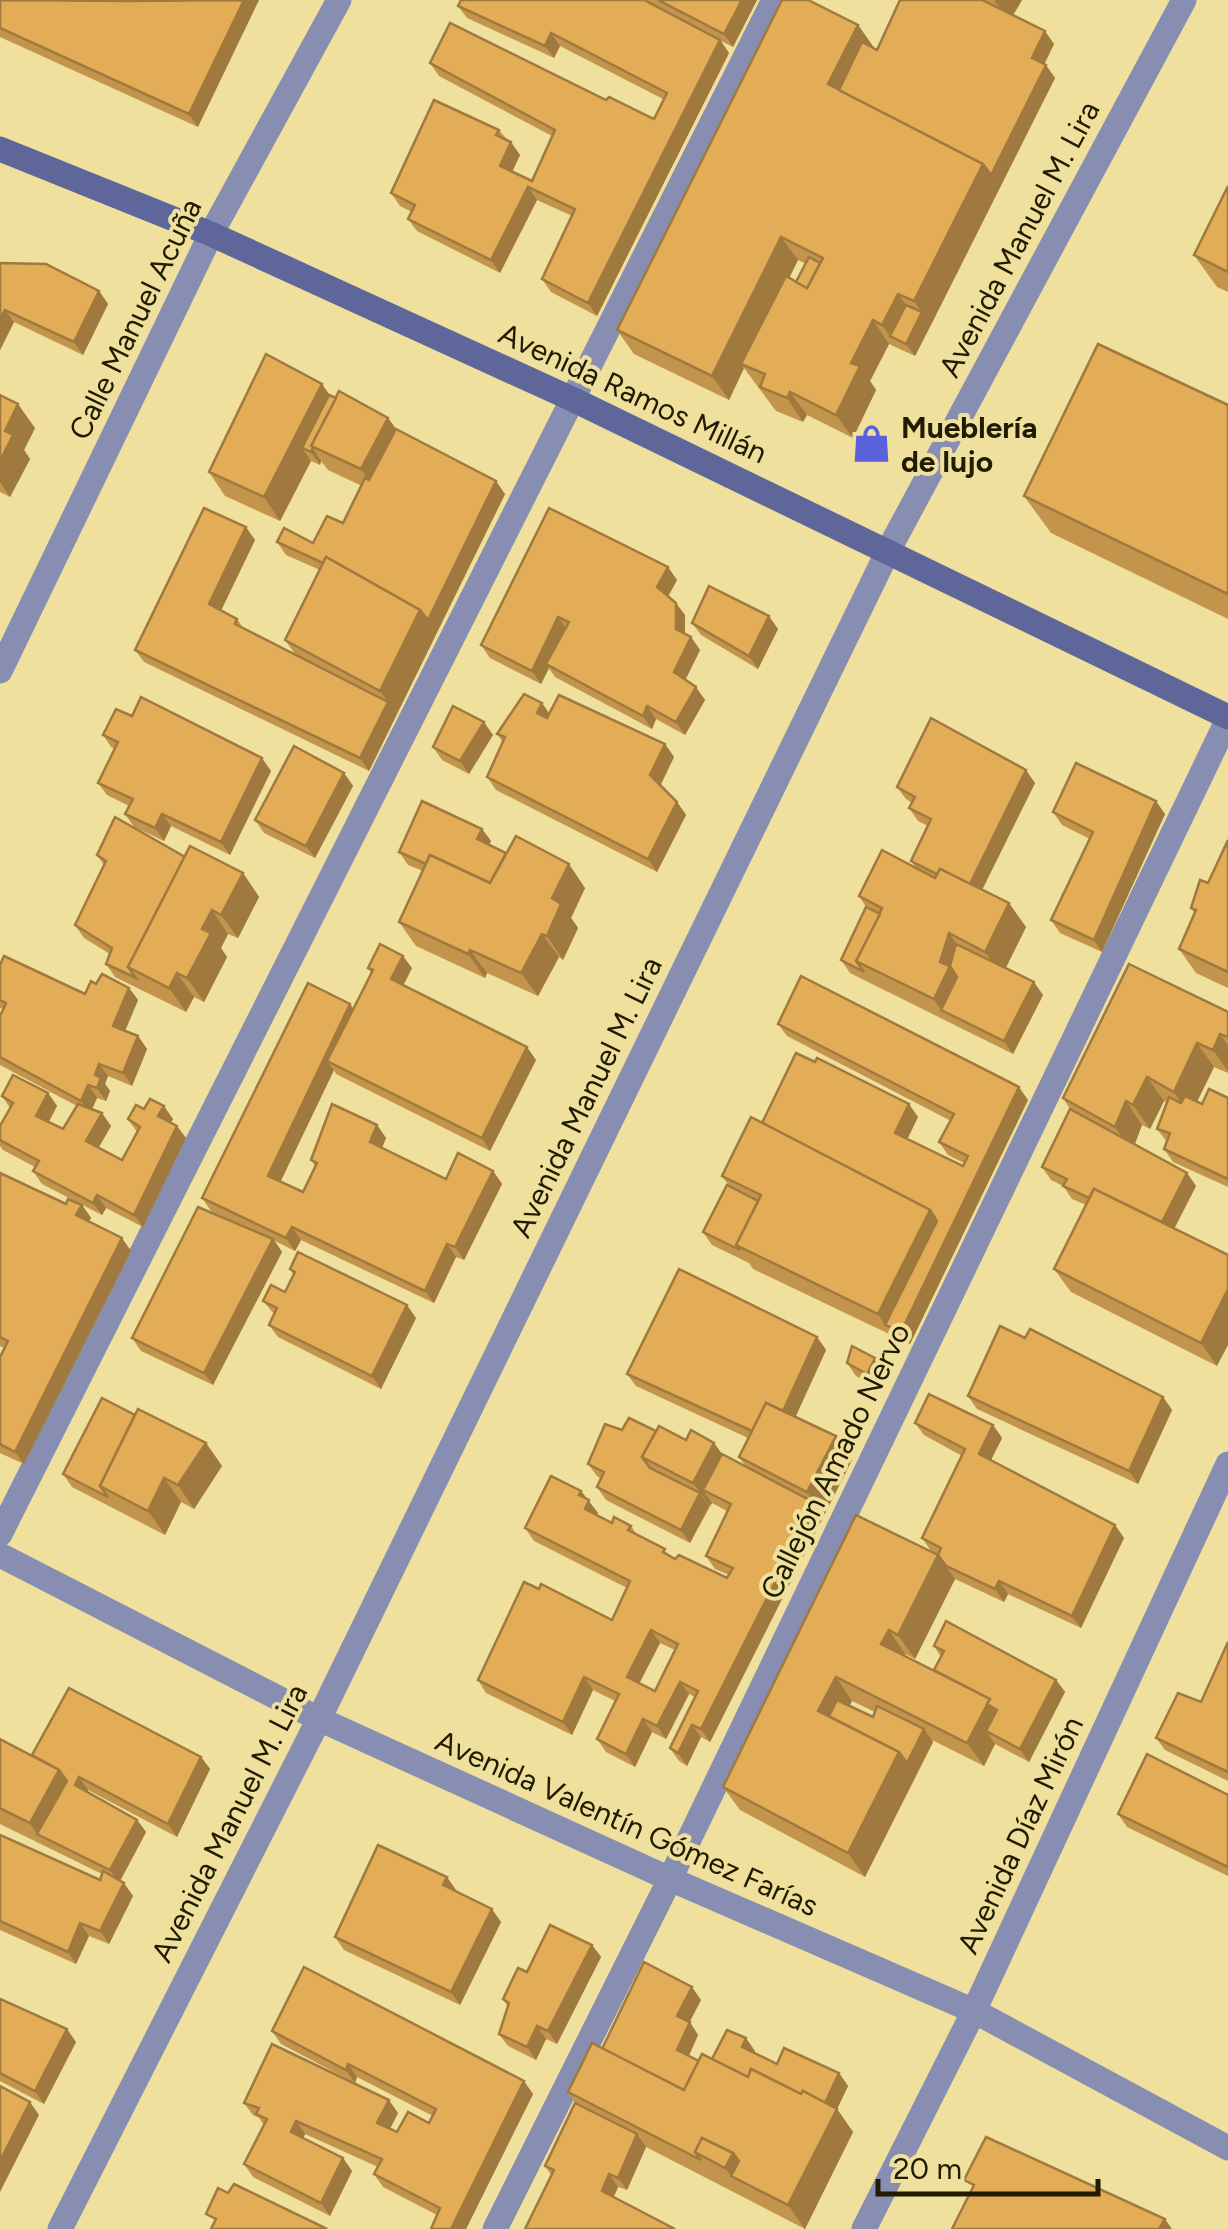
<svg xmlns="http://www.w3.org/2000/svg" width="1228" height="2229" viewBox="0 0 1228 2229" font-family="Figtree,sans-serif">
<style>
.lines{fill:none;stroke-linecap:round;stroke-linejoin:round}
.service{stroke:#878eb2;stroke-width:25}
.minor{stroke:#878eb2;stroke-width:25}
.secondary{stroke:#5f679a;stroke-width:25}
.wall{fill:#c3954c;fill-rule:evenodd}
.shaded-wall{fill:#9f793e}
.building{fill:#e3ad58;stroke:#9f793e;stroke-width:2.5;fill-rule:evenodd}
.labels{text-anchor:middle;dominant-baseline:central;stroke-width:8;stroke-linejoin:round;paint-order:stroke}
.street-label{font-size:30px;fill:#211b02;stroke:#efe09d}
.poi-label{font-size:30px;font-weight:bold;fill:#211b02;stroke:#efe09d;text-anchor:start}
</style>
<rect width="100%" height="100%" fill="#efe09d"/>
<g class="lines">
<g class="service">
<path d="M 0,1534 L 774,0"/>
<path d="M 495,2229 L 670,1879 L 1228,719"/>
</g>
<g class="minor">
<path d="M 0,671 L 211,234 L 339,0"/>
<path d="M 0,1555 L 319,1719 L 670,1879 L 974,2011 L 1228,2148"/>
<path d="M 60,2229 L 319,1719 L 888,551 L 1184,0"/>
<path d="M 864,2229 L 974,2011 L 1228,1464"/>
</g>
<path class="secondary" d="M 0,149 L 211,234 L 572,399 L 1228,717"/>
</g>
<g class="wall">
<path d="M 0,0 L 126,0 L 198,127 L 0,37 Z"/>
<path d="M 461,0 L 757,0 L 733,47 L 721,41 L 729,53 L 597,316 L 551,292 L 542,279 L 572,216 L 537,200 L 500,273 L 417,231 L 408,219 L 412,212 L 400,206 L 391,193 L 499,130 L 520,155 L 512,171 L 532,181 L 552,136 L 439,76 L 430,63 L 606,100 L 654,119 L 663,99 L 560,46 L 554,58 L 467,18 L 458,6 Z"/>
<path d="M 900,0 L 1022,0 L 1013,15 L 1054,44 L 1044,64 L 1055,78 L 915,356 L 889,344 L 870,381 L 876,390 L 853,438 L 807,415 L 803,422 L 776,411 L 744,368 L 729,400 L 634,354 L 617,330 L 858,25 L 874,48 L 877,50 ZM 798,260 L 806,264 L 796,282 L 789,278 Z"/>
<path d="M 1228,186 L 1228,292 L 1217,287 L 1194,255 Z"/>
<path d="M 3,263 L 99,291 L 108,304 L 83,355 L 14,322 L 0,350 Z"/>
<path d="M 0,395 L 35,428 L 24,450 L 30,459 L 10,497 L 0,492 Z"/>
<path d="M 329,395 L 388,418 L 396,429 L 505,494 L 369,771 L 144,662 L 135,650 L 255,540 L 221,610 L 237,619 L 243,628 L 295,654 L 285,640 L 320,570 L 286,555 L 277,542 L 313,543 L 343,523 L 362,486 L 328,470 L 321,461 L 320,465 L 311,461 L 280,521 L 225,496 L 209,472 Z"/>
<path d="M 1228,405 L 1228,619 L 1051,533 L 1024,496 Z"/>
<path d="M 549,508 L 677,580 L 668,596 L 685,615 L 685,634 L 691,637 L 700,650 L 685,680 L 705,700 L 685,735 L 656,719 L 652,729 L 555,677 L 549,668 L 541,684 L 490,658 L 481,645 Z"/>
<path d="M 692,623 L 778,629 L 758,669 L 701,635 Z"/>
<path d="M 542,703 L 549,714 L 665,744 L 674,757 L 661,785 L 677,802 L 686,815 L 657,872 L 496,790 L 487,777 L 503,742 L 497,734 Z"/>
<path d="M 132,716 L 271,771 L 230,855 L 171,826 L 164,841 L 134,827 L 125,814 L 129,806 L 107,795 L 98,783 L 115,749 L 112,748 L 103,735 Z"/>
<path d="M 493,735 L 469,774 L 442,760 L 433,747 Z"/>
<path d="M 344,773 L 353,786 L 315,858 L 264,833 L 255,820 Z"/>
<path d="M 1035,783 L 982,890 L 1026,927 L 1005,968 L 1043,995 L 1013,1054 L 850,973 L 841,960 L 866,907 L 859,896 L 915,867 L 911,861 L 928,826 L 918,821 L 909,808 L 912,803 L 906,799 L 897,787 Z"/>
<path d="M 1053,812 L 1165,814 L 1102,952 L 1060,933 L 1051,920 L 1090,839 L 1062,825 Z"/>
<path d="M 482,829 L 491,841 L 489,845 L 585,888 L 571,918 L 578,928 L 563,960 L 559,957 L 538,996 L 487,973 L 485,978 L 416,946 L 399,922 L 423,871 L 408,865 L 399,852 Z"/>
<path d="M 1228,840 L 1228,988 L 1196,973 L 1179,949 L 1195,914 L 1191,908 L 1208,883 Z"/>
<path d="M 97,855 L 185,857 L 243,873 L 259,897 L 238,938 L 228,934 L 221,948 L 227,957 L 204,1002 L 194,997 L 186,1012 L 115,977 L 106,964 L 110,954 L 84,938 L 75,925 L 104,865 Z"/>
<path d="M 0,965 L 85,994 L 96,984 L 129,988 L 138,1000 L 125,1031 L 138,1036 L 147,1049 L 132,1086 L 108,1076 L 105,1084 L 110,1091 L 106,1101 L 97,1098 L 92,1109 L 111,1126 L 98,1148 L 122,1160 L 137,1132 L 128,1119 L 144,1109 L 173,1119 L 171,1122 L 186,1138 L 143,1227 L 106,1208 L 102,1215 L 42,1184 L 33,1171 L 35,1167 L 3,1150 L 0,1146 L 0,1126 L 10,1108 L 2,1096 L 48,1093 L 57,1106 L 49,1122 L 63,1129 L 77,1106 L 0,1065 L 0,1016 L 3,1009 L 0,1008 Z"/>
<path d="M 368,968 L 412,968 L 403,985 L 536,1060 L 490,1151 L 336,1074 L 334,1070 L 280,1182 L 303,1192 L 315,1166 L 311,1160 L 377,1125 L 386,1138 L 382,1148 L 446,1179 L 493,1171 L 502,1184 L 464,1260 L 456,1257 L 434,1303 L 301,1240 L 295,1251 L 275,1241 L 282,1252 L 213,1385 L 141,1351 L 132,1338 L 247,1228 L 211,1211 L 202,1198 L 350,1004 L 353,1009 L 371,973 Z"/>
<path d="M 1228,1012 L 1228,1073 L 1214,1067 L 1197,1102 L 1202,1104 L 1228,1098 L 1228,1187 L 1173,1162 L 1164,1149 L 1167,1142 L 1157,1129 L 1167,1102 L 1164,1101 L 1150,1129 L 1142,1125 L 1135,1144 L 1187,1173 L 1196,1186 L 1174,1228 L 1217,1366 L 1071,1292 L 1054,1269 L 1086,1205 L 1072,1199 L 1063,1186 L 1051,1180 L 1042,1167 L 1070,1109 L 1063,1098 Z"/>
<path d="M 778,1024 L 1028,1100 L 910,1344 L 753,1269 L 749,1263 L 712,1245 L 703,1232 L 730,1187 L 722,1176 L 762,1123 L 918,1117 L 907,1139 L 963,1166 L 964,1163 L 948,1155 L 939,1142 L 951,1121 L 787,1036 Z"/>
<path d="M 0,1173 L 66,1204 L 82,1205 L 91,1218 L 89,1221 L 131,1251 L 24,1464 L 0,1453 L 0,1357 L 4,1348 L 0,1346 Z"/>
<path d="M 290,1269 L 416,1318 L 381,1389 L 278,1337 L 269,1325 L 274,1314 L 263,1301 L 285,1292 L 293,1274 Z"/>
<path d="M 817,1337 L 826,1350 L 795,1417 L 852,1460 L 710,1742 L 701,1737 L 687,1766 L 679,1761 L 670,1748 L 695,1697 L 689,1694 L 666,1739 L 652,1732 L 635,1767 L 606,1752 L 597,1739 L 615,1701 L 593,1690 L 572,1735 L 486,1693 L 478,1680 L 612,1620 L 627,1588 L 534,1541 L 525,1528 L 581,1491 L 598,1513 L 597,1515 L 612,1523 L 631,1526 L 637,1535 L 670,1556 L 727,1578 L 729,1575 L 715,1569 L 706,1556 L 727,1511 L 712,1503 L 690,1543 L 606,1500 L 597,1487 L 601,1479 L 597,1476 L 588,1464 L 622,1430 L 714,1443 L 722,1454 L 746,1467 L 739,1457 L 748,1438 L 636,1386 L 627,1374 ZM 660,1643 L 675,1650 L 655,1691 L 639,1683 Z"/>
<path d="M 847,1363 L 884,1371 L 876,1387 L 856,1376 Z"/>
<path d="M 968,1396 L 1163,1397 L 1172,1410 L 1138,1484 L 977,1409 Z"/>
<path d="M 135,1415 L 206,1443 L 222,1466 L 194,1509 L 181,1502 L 165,1535 L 72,1487 L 63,1474 Z"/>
<path d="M 915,1423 L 993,1425 L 1002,1438 L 991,1460 L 1115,1525 L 1124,1538 L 1081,1628 L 1008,1594 L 1004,1602 L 955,1579 L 915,1659 L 905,1654 L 905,1656 L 934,1670 L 941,1657 L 934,1646 L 1056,1680 L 1065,1692 L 1029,1762 L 995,1744 L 984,1766 L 932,1740 L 933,1742 L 865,1877 L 740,1810 L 723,1787 L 938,1555 L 931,1551 L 922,1538 L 962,1456 L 924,1435 ZM 852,1701 L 875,1712 L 873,1717 L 849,1706 Z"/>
<path d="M 1228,1642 L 1228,1781 L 1165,1750 L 1156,1738 L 1201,1702 Z"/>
<path d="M 0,1739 L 32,1755 L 201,1757 L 210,1769 L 177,1837 L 88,1790 L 87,1792 L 137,1820 L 146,1832 L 120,1881 L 133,1896 L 109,1944 L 89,1936 L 76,1964 L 0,1930 L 0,1835 L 100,1880 L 102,1874 L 0,1824 Z"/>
<path d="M 1228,1795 L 1228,1876 L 1127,1827 L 1118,1814 Z"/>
<path d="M 456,1890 L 501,1922 L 460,2005 L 344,1950 L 335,1937 Z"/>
<path d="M 592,1945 L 601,1957 L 557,2044 L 546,2039 L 536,2060 L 508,2046 L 499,2034 L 508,2007 L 503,1999 L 527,1972 Z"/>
<path d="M 0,1999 L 76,2042 L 44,2104 L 0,2081 Z"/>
<path d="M 701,2000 L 689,2022 L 698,2035 L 689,2056 L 699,2061 L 755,2051 L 754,2053 L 777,2064 L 839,2073 L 848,2086 L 837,2109 L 853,2132 L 805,2229 L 646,2147 L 627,2190 L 618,2187 L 613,2197 L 552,2176 L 545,2166 L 575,2103 L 568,2092 L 602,2048 Z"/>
<path d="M 272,2031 L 533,2094 L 466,2229 L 431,2229 L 437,2215 L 383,2187 L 374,2174 L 378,2167 L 305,2134 L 303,2138 L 343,2158 L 352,2171 L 330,2216 L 253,2177 L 244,2164 L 264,2125 L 259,2118 L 253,2115 L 244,2103 L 398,2113 L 390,2129 L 397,2132 L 429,2123 L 433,2116 L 357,2077 L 355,2083 L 281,2044 Z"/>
</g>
<g class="shaded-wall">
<path d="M 244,0 L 259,0 L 198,127 L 189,114 Z"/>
<path d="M 742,0 L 757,0 L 733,47 L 724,34 Z"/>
<path d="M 994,0 L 1022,0 L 1009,22 Z"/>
<path d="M 858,25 L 875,49 L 848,102 L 828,84 Z"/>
<path d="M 1045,31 L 1054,44 L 1041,71 L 1032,58 Z"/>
<path d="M 551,33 L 560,46 L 554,58 L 545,46 Z"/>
<path d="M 720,40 L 729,53 L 597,316 L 588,303 Z"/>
<path d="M 1046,65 L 1055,78 L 931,325 L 914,301 L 983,164 Z"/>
<path d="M 511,142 L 520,155 L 509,179 L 500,166 Z"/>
<path d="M 528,187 L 537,200 L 500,273 L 491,260 Z"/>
<path d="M 781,237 L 798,260 L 746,366 L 741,364 L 744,368 L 729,400 L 712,376 Z"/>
<path d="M 99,291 L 108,304 L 83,355 L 74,342 Z"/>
<path d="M 898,294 L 915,317 L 890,336 L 882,325 Z"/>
<path d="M 5,310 L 14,322 L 0,350 L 0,319 Z"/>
<path d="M 922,312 L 931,325 L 915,356 L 906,344 Z"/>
<path d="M 873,320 L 889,344 L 870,381 L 876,390 L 853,438 L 836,415 L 851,363 Z"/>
<path d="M 322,384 L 338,407 L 311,446 L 321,461 L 320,465 L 311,452 L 302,448 L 311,461 L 280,521 L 264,497 Z"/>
<path d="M 790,392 L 807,415 L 803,422 L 787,398 Z"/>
<path d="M 18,404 L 35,428 L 24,450 L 30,459 L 10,497 L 0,482 L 0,461 L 5,431 Z"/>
<path d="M 388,418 L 405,442 L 378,493 L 361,469 Z"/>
<path d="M 496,481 L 505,494 L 369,771 L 360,758 L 388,702 L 380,691 L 420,610 Z"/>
<path d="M 246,527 L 255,540 L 218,617 L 209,604 Z"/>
<path d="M 668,567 L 677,580 L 666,600 L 657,587 Z"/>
<path d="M 676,603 L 685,615 L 685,642 L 676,629 Z"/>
<path d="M 769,616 L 778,629 L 758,669 L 749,656 Z"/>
<path d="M 558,617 L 567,630 L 546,664 L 549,668 L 541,684 L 532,671 Z"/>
<path d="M 691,637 L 700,650 L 683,685 L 674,672 Z"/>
<path d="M 696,687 L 705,700 L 685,735 L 676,722 Z"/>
<path d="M 542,703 L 551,716 L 546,726 L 537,713 Z"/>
<path d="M 647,706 L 656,719 L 652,729 L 643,716 Z"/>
<path d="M 484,722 L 493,735 L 469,774 L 460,761 Z"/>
<path d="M 665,744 L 674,757 L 659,787 L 650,775 Z"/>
<path d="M 262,758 L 271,771 L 230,855 L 221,842 Z"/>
<path d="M 1026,770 L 1035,783 L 976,902 L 967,889 Z"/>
<path d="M 344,773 L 353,786 L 315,858 L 306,846 Z"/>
<path d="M 1156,801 L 1165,814 L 1102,952 L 1094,940 Z"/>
<path d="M 677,802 L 686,815 L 657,872 L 648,859 Z"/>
<path d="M 162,814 L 171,826 L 164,841 L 155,828 Z"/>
<path d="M 482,829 L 491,841 L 486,852 L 477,839 Z"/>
<path d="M 569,864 L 585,888 L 571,918 L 578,928 L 563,960 L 547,936 L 552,898 Z"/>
<path d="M 243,873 L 259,897 L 238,938 L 221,915 Z"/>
<path d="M 1009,903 L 1026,927 L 1002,976 L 985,952 Z"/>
<path d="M 212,910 L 228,934 L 221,948 L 227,957 L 204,1002 L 187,978 L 202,929 Z"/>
<path d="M 949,933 L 965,957 L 959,979 L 941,1010 L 934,999 L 940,962 Z"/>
<path d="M 542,934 L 559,957 L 538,996 L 521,973 Z"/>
<path d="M 470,950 L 487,973 L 485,978 L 468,954 Z"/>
<path d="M 403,956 L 412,968 L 400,992 L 391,979 Z"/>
<path d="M 177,973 L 194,997 L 186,1012 L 169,988 Z"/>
<path d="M 1034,982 L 1043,995 L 1013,1054 L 1004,1041 Z"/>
<path d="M 129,988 L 138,1000 L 122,1038 L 113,1026 Z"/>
<path d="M 350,1004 L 359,1017 L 327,1061 L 334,1070 L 277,1189 L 268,1176 Z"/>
<path d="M 1220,1034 L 1228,1045 L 1228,1071 L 1213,1050 Z"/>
<path d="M 138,1036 L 147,1049 L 132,1086 L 123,1073 Z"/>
<path d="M 1197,1043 L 1214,1067 L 1190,1116 L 1174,1092 Z"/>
<path d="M 527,1047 L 536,1060 L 490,1151 L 482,1138 Z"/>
<path d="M 99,1064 L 108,1076 L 105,1084 L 110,1091 L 106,1101 L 97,1088 L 95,1075 Z"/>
<path d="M 1147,1077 L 1164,1101 L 1150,1129 L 1133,1105 Z"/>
<path d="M 88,1085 L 97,1098 L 90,1114 L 81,1101 Z"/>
<path d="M 1019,1087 L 1028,1100 L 910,1344 L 901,1332 Z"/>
<path d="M 48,1093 L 57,1106 L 45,1128 L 36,1116 Z"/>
<path d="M 1126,1101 L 1142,1125 L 1132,1151 L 1115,1127 Z"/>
<path d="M 909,1104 L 918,1117 L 904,1146 L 895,1133 Z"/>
<path d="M 164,1106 L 173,1119 L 167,1129 L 158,1116 Z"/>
<path d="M 102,1113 L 111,1126 L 95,1154 L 86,1141 Z"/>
<path d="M 377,1125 L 386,1138 L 379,1155 L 370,1142 Z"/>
<path d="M 177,1126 L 186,1138 L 143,1227 L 134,1215 Z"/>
<path d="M 493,1171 L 502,1184 L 464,1260 L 455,1247 Z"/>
<path d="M 1187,1173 L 1196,1186 L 1168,1241 L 1159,1228 Z"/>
<path d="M 97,1195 L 106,1208 L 102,1215 L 93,1203 Z"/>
<path d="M 82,1205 L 91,1218 L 85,1228 L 76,1215 Z"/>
<path d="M 930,1210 L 946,1234 L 885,1325 L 878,1314 Z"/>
<path d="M 292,1227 L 301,1240 L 295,1251 L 286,1238 Z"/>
<path d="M 122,1238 L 131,1251 L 24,1464 L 15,1452 Z"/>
<path d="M 273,1239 L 282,1252 L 213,1385 L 204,1373 Z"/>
<path d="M 447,1244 L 456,1257 L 434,1303 L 425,1291 Z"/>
<path d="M 1228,1289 L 1228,1345 L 1217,1366 L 1201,1343 Z"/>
<path d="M 407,1305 L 416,1318 L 381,1389 L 372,1376 Z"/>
<path d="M 817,1337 L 826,1350 L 790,1429 L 781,1417 Z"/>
<path d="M 875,1358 L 884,1371 L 876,1387 L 867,1374 Z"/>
<path d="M 1163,1397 L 1172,1410 L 1138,1484 L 1129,1471 Z"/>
<path d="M 993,1425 L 1002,1438 L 988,1466 L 979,1454 Z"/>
<path d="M 836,1436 L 852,1460 L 710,1742 L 701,1729 L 815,1503 L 807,1492 Z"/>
<path d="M 206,1443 L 222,1466 L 194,1509 L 178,1485 Z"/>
<path d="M 714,1443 L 731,1467 L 703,1490 L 712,1503 L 710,1506 L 693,1483 Z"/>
<path d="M 164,1478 L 181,1502 L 165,1535 L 148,1511 Z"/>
<path d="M 581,1491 L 598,1513 L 594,1522 L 585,1509 L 579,1495 Z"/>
<path d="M 700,1493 L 709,1506 L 690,1543 L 681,1530 Z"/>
<path d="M 1115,1525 L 1124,1538 L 1081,1628 L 1072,1616 Z"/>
<path d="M 938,1555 L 955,1579 L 915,1659 L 898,1635 Z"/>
<path d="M 999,1581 L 1008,1594 L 1004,1602 L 995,1589 Z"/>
<path d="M 651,1630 L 660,1643 L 636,1690 L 627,1677 Z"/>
<path d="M 889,1630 L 905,1654 L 898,1668 L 881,1644 Z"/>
<path d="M 584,1677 L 593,1690 L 572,1735 L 563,1722 Z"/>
<path d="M 836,1677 L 852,1701 L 838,1728 L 818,1711 Z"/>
<path d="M 1056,1680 L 1065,1692 L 1029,1762 L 1020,1749 Z"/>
<path d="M 680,1682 L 689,1694 L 666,1739 L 657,1726 Z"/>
<path d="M 990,1699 L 1006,1723 L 986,1731 L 995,1744 L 984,1766 L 967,1743 Z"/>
<path d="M 643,1719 L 652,1732 L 635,1767 L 626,1754 Z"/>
<path d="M 692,1725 L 701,1737 L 687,1766 L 678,1753 Z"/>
<path d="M 924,1729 L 933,1742 L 865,1877 L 848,1853 L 899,1752 Z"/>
<path d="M 201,1757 L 210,1769 L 177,1837 L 168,1824 Z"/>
<path d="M 59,1770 L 76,1794 L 37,1834 L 30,1823 Z"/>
<path d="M 79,1777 L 88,1790 L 84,1798 L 75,1785 Z"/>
<path d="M 137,1820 L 146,1832 L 119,1883 L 110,1870 Z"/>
<path d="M 447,1877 L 456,1890 L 452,1898 L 443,1885 Z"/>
<path d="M 124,1883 L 133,1896 L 109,1944 L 100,1931 Z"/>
<path d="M 492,1909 L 501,1922 L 460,2005 L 451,1992 Z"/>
<path d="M 80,1923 L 89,1936 L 76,1964 L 68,1952 Z"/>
<path d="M 592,1945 L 601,1957 L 557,2044 L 548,2031 Z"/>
<path d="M 692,1987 L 701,2000 L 686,2029 L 677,2016 Z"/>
<path d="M 690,2022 L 698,2035 L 686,2062 L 677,2050 Z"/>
<path d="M 537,2026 L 546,2039 L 536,2060 L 527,2047 Z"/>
<path d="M 67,2029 L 76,2042 L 44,2104 L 35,2091 Z"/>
<path d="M 746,2038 L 755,2051 L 751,2060 L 742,2047 Z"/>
<path d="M 348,2064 L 357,2077 L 355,2083 L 346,2070 Z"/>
<path d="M 839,2073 L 848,2086 L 837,2109 L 853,2132 L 805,2229 L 788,2205 L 823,2108 Z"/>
<path d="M 524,2081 L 533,2094 L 466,2229 L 451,2229 Z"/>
<path d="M 389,2100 L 398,2113 L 386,2136 L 377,2123 Z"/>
<path d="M 30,2102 L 39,2115 L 0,2192 L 0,2161 Z"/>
<path d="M 296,2121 L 305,2134 L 300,2145 L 291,2132 Z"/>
<path d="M 637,2134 L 646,2147 L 627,2190 L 618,2178 Z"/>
<path d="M 733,2153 L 755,2185 L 731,2176 L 725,2168 Z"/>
<path d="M 343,2158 L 352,2171 L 330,2216 L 321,2203 Z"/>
<path d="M 609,2174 L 618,2187 L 611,2204 L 602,2191 Z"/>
<path d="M 1165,2219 L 1172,2229 L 1159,2229 Z"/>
</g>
<g class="building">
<path d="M 0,0 L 128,1 L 244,0 L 189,114 L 0,28 Z"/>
<path d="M 461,0 L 644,0 L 720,40 L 588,303 L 542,279 L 575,209 L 528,187 L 491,260 L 408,219 L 415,205 L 391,193 L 434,100 L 499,130 L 496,135 L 511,142 L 500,166 L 532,181 L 555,130 L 430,63 L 450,23 L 606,100 L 609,97 L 654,119 L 667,93 L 551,33 L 545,46 L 458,6 Z"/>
<path d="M 658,0 L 742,0 L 724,34 Z"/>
<path d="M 782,0 L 808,0 L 858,25 L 828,84 L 983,164 L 914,301 L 898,294 L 882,325 L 873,320 L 851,363 L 860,366 L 836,415 L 790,392 L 787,398 L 760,387 L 765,374 L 741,364 L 786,276 L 807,288 L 823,258 L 781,237 L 712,376 L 617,330 Z"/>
<path d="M 900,0 L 982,0 L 1045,31 L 1032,58 L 1046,65 L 991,175 L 983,164 L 839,90 L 862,42 L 877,50 Z"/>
<path d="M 1228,186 L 1228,272 L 1194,255 Z"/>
<path d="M 809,257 L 820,263 L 807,288 L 796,282 Z"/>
<path d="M 0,263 L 46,264 L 99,291 L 74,342 L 5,310 L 0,319 Z"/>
<path d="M 906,305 L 922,312 L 906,344 L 890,336 Z"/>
<path d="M 1098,344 L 1228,405 L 1228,594 L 1024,496 Z"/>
<path d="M 266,354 L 322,384 L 264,497 L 209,472 Z"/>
<path d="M 339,391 L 388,418 L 361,469 L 311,446 Z"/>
<path d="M 0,395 L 18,404 L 5,431 L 13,435 L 0,461 Z"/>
<path d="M 329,395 L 336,398 L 311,446 L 313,447 L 311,452 L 302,448 Z"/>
<path d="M 396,429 L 496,481 L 428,620 L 420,610 L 326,557 L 323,563 L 277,542 L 284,528 L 313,543 L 327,516 L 343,523 L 365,478 L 369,480 Z"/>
<path d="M 204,508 L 246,527 L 209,604 L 237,619 L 235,624 L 388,702 L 360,758 L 135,650 Z"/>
<path d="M 549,508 L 668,567 L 657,587 L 676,603 L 676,629 L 691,637 L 674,672 L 696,687 L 676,722 L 647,706 L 643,716 L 546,664 L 569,622 L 558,617 L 532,671 L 481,645 Z"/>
<path d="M 326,557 L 420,610 L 380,691 L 285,640 Z"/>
<path d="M 709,586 L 769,616 L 749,656 L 692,623 Z"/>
<path d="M 524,694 L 542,703 L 537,713 L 547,718 L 559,695 L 665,744 L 650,775 L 677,802 L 648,859 L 487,777 L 505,737 L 497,734 Z"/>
<path d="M 141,697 L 262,758 L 221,842 L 162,814 L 155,828 L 125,814 L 133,799 L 98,783 L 118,742 L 103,735 L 116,709 L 132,716 Z"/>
<path d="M 453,706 L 484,722 L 460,761 L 433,747 Z"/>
<path d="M 931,718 L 1026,770 L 970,884 L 940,869 L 937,874 L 911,861 L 931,819 L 909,808 L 915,797 L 897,787 Z"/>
<path d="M 294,746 L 344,773 L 306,846 L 255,820 Z"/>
<path d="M 1076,763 L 1156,801 L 1094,940 L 1051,920 L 1093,832 L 1053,812 Z"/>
<path d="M 422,801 L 482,829 L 477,839 L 506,853 L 490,883 L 430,855 L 426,864 L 399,852 Z"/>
<path d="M 115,817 L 185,857 L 128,967 L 136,978 L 106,964 L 112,948 L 75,925 L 106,861 L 97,855 Z"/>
<path d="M 516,836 L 569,864 L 552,898 L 561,904 L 547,936 L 542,934 L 521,973 L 470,950 L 468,954 L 399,922 L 430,855 L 490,883 Z"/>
<path d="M 1228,840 L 1228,972 L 1179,949 L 1196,910 L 1191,908 L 1200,880 L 1208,883 Z"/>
<path d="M 190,846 L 243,873 L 221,915 L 212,910 L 202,929 L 211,933 L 187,978 L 177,973 L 169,988 L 128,967 Z"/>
<path d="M 882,850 L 935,878 L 940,869 L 1009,903 L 985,952 L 949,933 L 940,962 L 950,966 L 934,999 L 856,961 L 882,908 L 859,896 Z"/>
<path d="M 866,907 L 880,914 L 856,961 L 864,972 L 841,960 Z"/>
<path d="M 380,944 L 403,956 L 391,979 L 527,1047 L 482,1138 L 327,1061 L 373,970 L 368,968 Z"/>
<path d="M 956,944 L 1034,982 L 1004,1041 L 941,1010 L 957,977 L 950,966 Z"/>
<path d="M 4,956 L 85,994 L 91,981 L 96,984 L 102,974 L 129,988 L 113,1026 L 138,1036 L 123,1073 L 99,1064 L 95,1075 L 101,1078 L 97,1088 L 88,1085 L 81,1101 L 0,1057 L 0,1016 L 6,1003 L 0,1000 L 0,965 Z"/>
<path d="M 1129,964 L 1228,1012 L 1228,1037 L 1220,1034 L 1213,1050 L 1197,1043 L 1174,1092 L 1147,1077 L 1133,1105 L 1126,1101 L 1115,1127 L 1063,1098 Z"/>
<path d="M 801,976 L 1019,1087 L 901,1332 L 885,1325 L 937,1221 L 930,1210 L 762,1123 L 796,1053 L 815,1062 L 817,1058 L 909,1104 L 895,1133 L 963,1166 L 968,1156 L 939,1142 L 954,1114 L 778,1024 Z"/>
<path d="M 308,983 L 350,1004 L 268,1176 L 303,1192 L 317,1163 L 311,1160 L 332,1104 L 377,1125 L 370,1142 L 446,1179 L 458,1153 L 493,1171 L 455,1247 L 447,1244 L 425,1291 L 292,1227 L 286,1238 L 202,1198 Z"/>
<path d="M 13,1075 L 48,1093 L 36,1116 L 63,1129 L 78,1104 L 102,1113 L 86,1141 L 122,1160 L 140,1127 L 128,1119 L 136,1105 L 144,1109 L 150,1099 L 164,1106 L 158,1116 L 177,1126 L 134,1215 L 97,1195 L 93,1203 L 33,1171 L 39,1161 L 0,1140 L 0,1126 L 13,1103 L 2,1096 Z"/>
<path d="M 1209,1089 L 1228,1098 L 1228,1179 L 1164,1149 L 1170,1133 L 1157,1129 L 1169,1097 L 1181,1103 L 1185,1096 L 1202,1104 Z"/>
<path d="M 1070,1109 L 1187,1173 L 1162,1222 L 1094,1189 L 1089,1198 L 1063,1186 L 1067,1179 L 1042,1167 Z"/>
<path d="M 751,1117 L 930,1210 L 878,1314 L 736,1245 L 761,1195 L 722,1176 Z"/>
<path d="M 0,1173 L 66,1204 L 68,1199 L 82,1205 L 76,1215 L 122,1238 L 15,1452 L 0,1444 L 0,1357 L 8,1341 L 0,1337 Z"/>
<path d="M 727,1185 L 758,1201 L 736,1245 L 740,1250 L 703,1232 Z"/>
<path d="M 1094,1189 L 1228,1255 L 1228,1289 L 1201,1343 L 1054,1269 Z"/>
<path d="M 198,1207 L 273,1239 L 204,1373 L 132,1338 Z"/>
<path d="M 298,1252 L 407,1305 L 372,1376 L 269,1325 L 277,1308 L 263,1301 L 271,1285 L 285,1292 L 295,1272 L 290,1269 Z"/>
<path d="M 679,1269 L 817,1337 L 783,1411 L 766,1403 L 752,1431 L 627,1374 Z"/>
<path d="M 1000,1326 L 1025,1338 L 1030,1329 L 1163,1397 L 1129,1471 L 968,1396 Z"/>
<path d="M 852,1346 L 875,1358 L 867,1374 L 847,1363 Z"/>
<path d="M 929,1394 L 993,1425 L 979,1454 L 1115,1525 L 1072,1616 L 999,1581 L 995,1589 L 946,1566 L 938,1555 L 937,1557 L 941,1548 L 922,1538 L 965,1449 L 915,1423 Z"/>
<path d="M 102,1398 L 135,1415 L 100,1486 L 108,1497 L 63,1474 Z"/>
<path d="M 766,1403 L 836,1436 L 807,1492 L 739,1457 Z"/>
<path d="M 138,1409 L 206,1443 L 178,1485 L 164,1478 L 148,1511 L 100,1486 Z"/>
<path d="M 629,1418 L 656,1431 L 642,1457 L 650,1468 L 700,1493 L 681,1530 L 597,1487 L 604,1472 L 588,1464 L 605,1424 L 622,1430 Z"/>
<path d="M 659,1426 L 686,1440 L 691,1430 L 714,1443 L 693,1483 L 642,1457 Z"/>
<path d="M 722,1454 L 815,1503 L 701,1729 L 692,1725 L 678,1753 L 670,1748 L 698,1691 L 680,1682 L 657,1726 L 643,1719 L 626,1754 L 597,1739 L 619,1694 L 584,1677 L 563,1722 L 478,1680 L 524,1582 L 539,1589 L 541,1584 L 612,1620 L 630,1581 L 525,1528 L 551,1476 L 581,1491 L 579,1495 L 589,1500 L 585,1509 L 612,1523 L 614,1517 L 631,1526 L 628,1530 L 665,1549 L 663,1552 L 675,1559 L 679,1555 L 727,1578 L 733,1568 L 706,1556 L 731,1504 L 703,1490 ZM 651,1630 L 678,1644 L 655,1691 L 627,1677 Z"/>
<path d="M 856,1515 L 938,1555 L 898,1635 L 889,1630 L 881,1644 L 990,1699 L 967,1743 L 836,1677 L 818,1711 L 899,1752 L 848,1853 L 723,1787 Z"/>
<path d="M 946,1621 L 1056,1680 L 1020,1749 L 986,1731 L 997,1710 L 987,1704 L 990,1699 L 934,1670 L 944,1651 L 934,1646 Z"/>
<path d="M 1228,1642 L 1228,1772 L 1156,1738 L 1178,1693 L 1201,1702 Z"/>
<path d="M 69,1688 L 201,1757 L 168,1824 L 79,1777 L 75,1785 L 137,1820 L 110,1870 L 37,1834 L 67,1781 L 59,1770 L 32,1755 Z"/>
<path d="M 837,1700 L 873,1717 L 877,1706 L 924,1729 L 907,1763 L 899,1752 L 829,1716 Z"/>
<path d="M 0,1739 L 59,1770 L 30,1823 L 0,1808 Z"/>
<path d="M 1147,1754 L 1228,1795 L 1228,1867 L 1118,1814 Z"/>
<path d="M 0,1835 L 100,1880 L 103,1871 L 124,1883 L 100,1931 L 80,1923 L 68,1952 L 0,1921 Z"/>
<path d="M 378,1845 L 447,1877 L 443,1885 L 492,1909 L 451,1992 L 335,1937 Z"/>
<path d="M 550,1925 L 592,1945 L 548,2031 L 537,2026 L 527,2047 L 499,2034 L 509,2003 L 503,1999 L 518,1968 L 527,1972 Z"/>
<path d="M 644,1962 L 692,1987 L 677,2016 L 690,2022 L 677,2050 L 699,2061 L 684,2090 L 602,2049 Z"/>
<path d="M 304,1967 L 524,2081 L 451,2229 L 431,2229 L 440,2208 L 374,2174 L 382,2159 L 296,2121 L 291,2132 L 343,2158 L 321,2203 L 244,2164 L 267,2119 L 256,2114 L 259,2108 L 244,2103 L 272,2044 L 389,2100 L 377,2123 L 397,2132 L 408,2112 L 429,2123 L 436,2109 L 348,2064 L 346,2070 L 272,2031 Z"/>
<path d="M 0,1999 L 67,2029 L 35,2091 L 0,2073 Z"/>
<path d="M 727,2030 L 746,2038 L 742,2047 L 777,2064 L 784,2048 L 839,2073 L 825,2103 L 803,2091 L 801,2094 L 751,2069 L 748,2077 L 712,2059 Z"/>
<path d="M 592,2043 L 684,2090 L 702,2054 L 748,2077 L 751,2069 L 801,2094 L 803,2091 L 837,2109 L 788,2205 L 731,2176 L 739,2161 L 733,2153 L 702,2138 L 695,2152 L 701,2160 L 568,2092 Z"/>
<path d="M 0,2086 L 30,2102 L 0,2161 Z"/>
<path d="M 575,2103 L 637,2134 L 618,2178 L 609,2174 L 602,2191 L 675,2229 L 525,2229 L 554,2170 L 545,2166 Z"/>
<path d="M 986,2137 L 1165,2219 L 1159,2229 L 952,2229 L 974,2185 L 964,2180 Z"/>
<path d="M 702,2138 L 733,2153 L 725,2168 L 695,2152 Z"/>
<path d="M 234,2184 L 327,2229 L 211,2229 L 216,2219 L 206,2214 L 218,2188 L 228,2193 Z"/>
</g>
<defs>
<symbol id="shop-bare" viewBox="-9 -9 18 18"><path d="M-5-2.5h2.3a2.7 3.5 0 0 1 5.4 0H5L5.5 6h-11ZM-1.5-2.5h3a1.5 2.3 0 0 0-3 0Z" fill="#5b61d9" stroke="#efe09d" stroke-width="2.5" paint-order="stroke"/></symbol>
</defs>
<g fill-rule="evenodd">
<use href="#shop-bare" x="844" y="416" width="55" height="55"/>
</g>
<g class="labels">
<g class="street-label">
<text transform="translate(1019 239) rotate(-62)">Avenida Manuel M. Lira</text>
<text transform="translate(135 319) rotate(-64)">Calle Manuel Acuña</text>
<text transform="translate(633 393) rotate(25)">Avenida Ramos Millán</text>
<text transform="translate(586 1097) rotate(-64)">Avenida Manuel M. Lira</text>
<text transform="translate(835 1461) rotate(-64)">Callejón Amado Nervo</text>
<text transform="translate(229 1823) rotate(-63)">Avenida Manuel M. Lira</text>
<text transform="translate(627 1823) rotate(24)">Avenida Valentín Gómez Farías</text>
<text transform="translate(1020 1835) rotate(-65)">Avenida Díaz Mirón</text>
</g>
<g class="poi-label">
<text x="901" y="427">Mueblería<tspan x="901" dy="34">de lujo</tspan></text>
</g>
</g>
<path d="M878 2179v15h220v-15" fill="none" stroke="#211b02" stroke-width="5"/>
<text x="893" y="2179" font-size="30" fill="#211b02" stroke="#efe09d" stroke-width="8" paint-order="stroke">20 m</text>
</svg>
